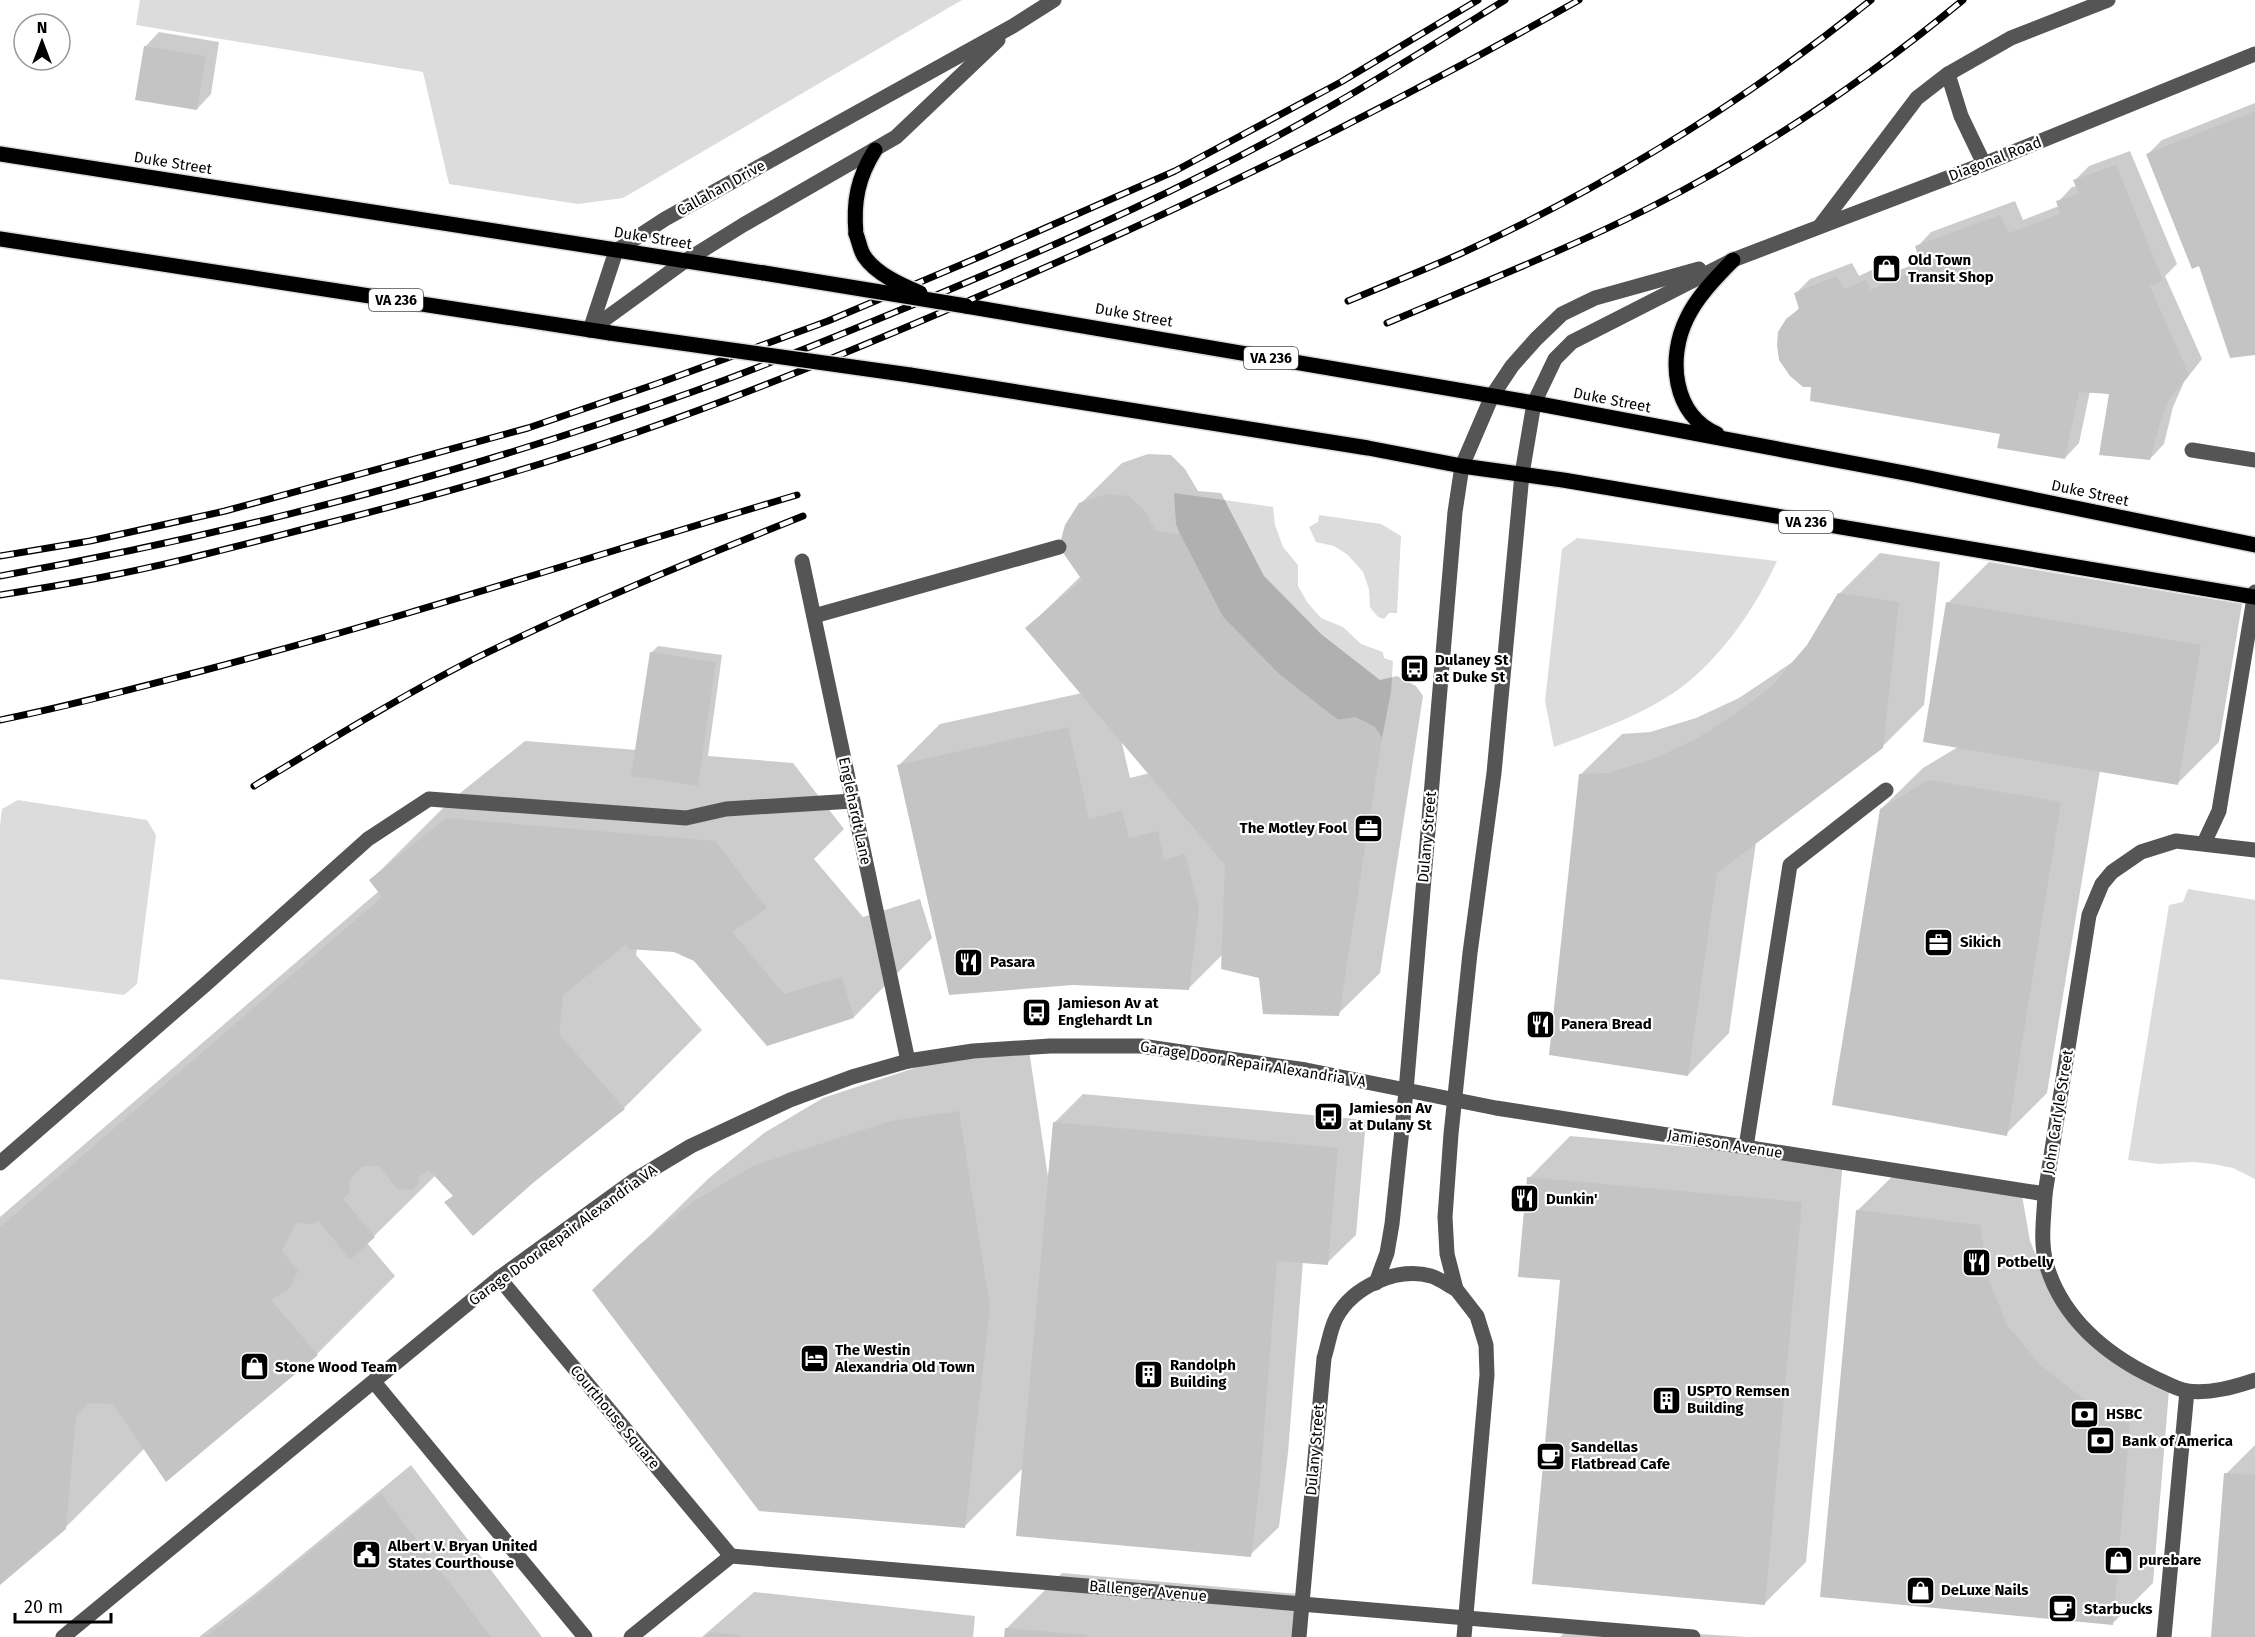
<svg xmlns="http://www.w3.org/2000/svg" width="2255" height="1637" viewBox="0 0 2255 1637" font-family="'Fira Sans',sans-serif">
<style>
.green{fill:#dcdcdc}
.shadow{fill:#0003;fill-rule:evenodd}
.building{fill:#c4c4c4}
.lines{fill:none;stroke-linecap:round;stroke-linejoin:round}
.major-casing{stroke:#dbdbdb;stroke-width:18}
.minor{stroke:#555;stroke-width:15}
.major{stroke:#000;stroke-width:15}
.rail-casing{stroke:#000;stroke-width:7}
.rail{stroke:#fff;stroke-width:4.5;stroke-dasharray:14;stroke-linecap:butt}
.major-bridge-casing{stroke:#dbdbdb;stroke-width:18;stroke-linecap:butt}
.major-bridge{stroke:#000;stroke-width:15}
.labels{text-anchor:middle;dominant-baseline:central;stroke-width:4.5;stroke-linejoin:round;paint-order:stroke}
.shield{fill:#fff;stroke:#4c4c4c;stroke-width:1.5}
.shield-label{font-size:14px;font-weight:bold;fill:#000}
.street-label{font-size:15px;fill:#000;stroke:#fff}
.poi-label{font-size:15px;font-weight:bold;fill:#000;stroke:#fff;text-anchor:start}
</style>
<rect width="100%" height="100%" fill="#fff"/>
<g class="green">
<path d="M 140,0 L 962,0 L 623,198 L 578,204 L 449,184 L 423,72 L 136,25 Z"/>
<path d="M 1174,493 L 1273,507 L 1275,525 L 1283,547 L 1298,565 L 1298,586 L 1307,602 L 1321,618 L 1343,627 L 1361,644 L 1383,652 L 1384,658 L 1393,661 L 1391,692 L 1382,738 C 1369,720 1359,716 1338,720 L 1280,675 L 1223,617 L 1180,534 L 1176,524 Z"/>
<path d="M 1319,515 L 1381,524 L 1401,536 L 1397,613 L 1389,613 L 1384,619 L 1378,617 L 1370,607 L 1369,589 L 1363,572 L 1348,555 L 1334,546 L 1316,542 L 1309,527 L 1318,522 Z"/>
<path d="M 1577,538 L 1777,561 C 1757,605 1725,652 1687,683 C 1651,712 1597,731 1554,747 L 1545,701 L 1562,549 Z"/>
<path d="M 18,800 L 147,820 L 156,835 L 137,984 L 124,995 L 0,979 L 0,826 L 2,809 Z"/>
<path d="M 2188,889 L 2255,900 L 2255,1179 L 2233,1168 L 2213,1164 L 2193,1162 L 2159,1164 L 2128,1160 L 2169,905 L 2183,902 Z"/>
</g>
<g class="shadow">
<path d="M 159,32 L 219,42 L 211,94 L 197,109 L 145,47 Z"/>
<path d="M 2255,103 L 2255,354 L 2200,266 L 2148,154 L 2162,140 Z"/>
<path d="M 2130,151 L 2177,264 L 2165,276 L 2202,359 L 2184,382 L 2173,407 L 2164,444 L 2150,459 L 2111,392 L 2090,391 L 2079,443 L 2065,458 L 2001,433 L 1813,386 L 1788,320 L 1800,307 L 1796,293 L 1810,279 L 1852,263 L 1859,276 L 1880,266 L 1885,276 L 1922,261 L 1917,247 L 1931,232 L 2015,201 L 2023,220 L 2059,206 L 2058,202 L 2072,187 L 2077,186 L 2075,180 L 2089,166 Z"/>
<path d="M 1148,454 L 1171,455 L 1185,469 L 1198,491 L 1221,493 L 1264,576 L 1321,634 L 1380,680 L 1397,676 L 1416,686 L 1423,696 L 1380,973 L 1338,1014 L 1223,954 L 1188,989 L 899,765 L 940,724 L 1082,693 L 1027,628 L 1081,576 L 1080,504 L 1122,463 ZM 1121,739 L 1150,773 L 1130,778 Z"/>
<path d="M 1880,553 L 1940,562 L 1924,705 L 1882,747 L 1756,842 L 1729,1033 L 1688,1075 L 1580,775 L 1622,734 L 1650,732 L 1696,718 L 1739,698 L 1797,659 L 1808,646 L 1839,594 Z"/>
<path d="M 1989,562 L 2242,604 L 2219,742 L 2178,783 L 2100,770 L 2047,1093 L 2006,1134 L 1881,809 L 1923,768 L 1958,747 L 1948,603 Z"/>
<path d="M 658,646 L 722,655 L 708,756 L 793,763 L 844,829 L 814,859 L 863,917 L 920,899 L 932,938 L 854,1017 L 767,1044 L 695,960 L 674,951 L 637,948 L 636,955 L 702,1030 L 624,1108 L 446,1202 L 454,1195 L 436,1175 L 367,1243 L 395,1276 L 317,1354 L 167,1480 L 145,1448 L 65,1528 L 0,1583 L 0,1217 L 379,891 L 371,880 L 449,802 L 525,741 L 637,750 L 651,653 Z"/>
<path d="M 1028,1043 L 1048,1177 L 1054,1123 L 1083,1094 L 1366,1120 L 1356,1235 L 1327,1263 L 1303,1261 L 1288,1453 L 1279,1527 L 1250,1555 L 1023,1468 L 965,1526 L 594,1290 L 709,1178 L 764,1133 L 823,1098 L 960,1053 Z"/>
<path d="M 1570,1136 L 1843,1161 L 1806,1562 L 1765,1603 L 1562,1279 L 1529,1178 Z"/>
<path d="M 1899,1170 L 2020,1184 L 2030,1241 L 2048,1284 L 2082,1325 L 2132,1364 L 2170,1379 L 2153,1583 L 2112,1624 L 1857,1211 Z"/>
<path d="M 2255,1445 L 2255,1637 L 2226,1474 Z"/>
<path d="M 411,1465 L 542,1637 L 199,1637 L 262,1588 Z"/>
<path d="M 1062,1573 L 1299,1594 L 1295,1637 L 1006,1637 L 1006,1629 Z"/>
<path d="M 754,1592 L 975,1616 L 973,1637 L 702,1637 Z"/>
<path d="M 1572,1626 L 1747,1637 L 1560,1637 Z"/>
</g>
<g class="building">
<path d="M 144,46 L 206,56 L 197,110 L 135,100 Z"/>
<path d="M 2255,111 L 2255,355 L 2230,358 L 2199,266 L 2192,269 L 2146,154 Z"/>
<path d="M 2116,165 L 2163,280 L 2150,286 L 2189,375 L 2170,398 L 2160,423 L 2150,460 L 2099,455 L 2109,394 L 2079,392 L 2065,459 L 1997,448 L 2000,434 L 1810,401 L 1811,387 L 1803,387 L 1790,376 L 1779,360 L 1777,345 L 1778,332 L 1786,319 L 1799,309 L 1794,293 L 1837,276 L 1844,289 L 1866,280 L 1870,290 L 1922,268 L 1915,246 L 2000,215 L 2009,233 L 2060,214 L 2056,201 L 2079,194 L 2073,180 Z"/>
<path d="M 1106,494 L 1129,496 L 1144,510 L 1156,531 L 1180,534 L 1223,617 L 1280,675 L 1338,720 L 1355,717 L 1375,727 L 1382,738 L 1339,1016 L 1263,1014 L 1259,978 L 1221,969 L 1225,865 L 1025,628 L 1082,580 L 1059,547 L 1065,525 L 1079,503 Z"/>
<path d="M 1838,593 L 1899,602 L 1883,748 L 1717,873 L 1688,1076 L 1549,1055 L 1579,774 L 1607,773 L 1654,759 L 1696,739 L 1735,714 L 1771,687 L 1807,645 Z"/>
<path d="M 1946,602 L 2201,645 L 2178,785 L 1923,742 Z"/>
<path d="M 650,652 L 716,662 L 698,786 L 631,776 Z"/>
<path d="M 1068,727 L 1089,819 L 1122,810 L 1129,838 L 1158,831 L 1164,860 L 1185,854 L 1199,909 L 1189,990 L 1073,985 L 949,995 L 897,765 Z"/>
<path d="M 1928,780 L 2061,802 L 2007,1136 L 1832,1105 L 1880,809 Z"/>
<path d="M 446,818 L 715,841 L 767,908 L 732,932 L 784,994 L 842,977 L 854,1018 L 767,1046 L 694,961 L 674,952 L 628,949 L 628,946 L 625,945 L 563,995 L 559,1034 L 625,1109 L 533,1183 L 473,1236 L 444,1202 L 453,1196 L 429,1170 L 419,1177 L 419,1184 L 412,1190 L 397,1189 L 379,1166 L 363,1166 L 350,1179 L 349,1193 L 343,1199 L 375,1237 L 350,1260 L 319,1221 L 311,1224 L 296,1223 L 282,1251 L 298,1271 L 290,1288 L 271,1300 L 318,1355 L 166,1482 L 113,1404 L 90,1403 L 76,1416 L 66,1529 L 0,1585 L 0,1227 L 382,897 L 369,880 Z"/>
<path d="M 959,1111 L 990,1307 L 965,1528 L 759,1511 L 592,1290 L 638,1246 L 694,1201 L 753,1166 L 890,1121 Z"/>
<path d="M 1053,1122 L 1338,1148 L 1328,1265 L 1277,1261 L 1260,1483 L 1251,1557 L 1016,1536 Z"/>
<path d="M 1527,1177 L 1802,1202 L 1765,1605 L 1532,1584 L 1560,1280 L 1518,1277 Z"/>
<path d="M 1856,1210 L 1980,1225 L 1990,1283 L 2007,1325 L 2041,1366 L 2090,1404 L 2130,1420 L 2113,1625 L 1820,1597 Z"/>
<path d="M 2224,1473 L 2255,1475 L 2255,1637 L 2211,1637 Z"/>
<path d="M 381,1493 L 491,1637 L 205,1637 L 231,1617 Z"/>
<path d="M 1005,1628 L 1087,1635 L 1087,1637 L 1004,1637 Z"/>
<path d="M 711,1632 L 740,1635 L 740,1637 L 705,1637 Z"/>
</g>
<g class="lines">
<defs>
<g id="major">
<path d="M 0,154 L 764,273"/>
<path d="M 856,234 C 853,201 858,177 875,150"/>
<path d="M 0,239 L 610,333"/>
<path d="M 966,306 L 1534,403 L 1910,474 L 2255,545"/>
<path d="M 910,375 L 1368,448 L 1462,466 L 1563,480 L 2255,597"/>
<path d="M 1717,434 C 1673,415 1667,358 1687,318 C 1698,295 1716,278 1733,260"/>
</g>
</defs>
<use href="#major" class="major-casing"/>
<g class="minor">
<path d="M 1948,74 L 1961,116 L 1984,164"/>
<path d="M 1820,226 L 1917,98 L 1948,74 L 2011,38 L 2108,0"/>
<path d="M 590,330 L 616,251 L 665,219 L 1013,26 L 1054,0"/>
<path d="M 590,330 L 685,261 L 743,225 L 896,137 L 998,40"/>
<path d="M 2192,450 L 2255,460"/>
<path d="M 802,561 L 908,1061"/>
<path d="M 814,616 L 1059,547"/>
<path d="M 2204,843 L 2219,811 L 2255,592"/>
<path d="M 2255,850 L 2176,841 L 2141,852 L 2112,872 L 2102,884 L 2089,915 L 2045,1194 C 2044,1217 2040,1241 2046,1263 C 2061,1317 2105,1354 2153,1377 C 2164,1382 2176,1389 2187,1391 C 2210,1394 2234,1387 2255,1380"/>
<path d="M 1746,1147 L 1790,865 L 1886,790"/>
<path d="M 0,1163 L 206,984 L 368,839 L 429,799 L 686,818 L 726,809 L 853,801"/>
<path d="M 499,1278 L 731,1556"/>
<path d="M 1376,1283 L 1387,1253 L 1392,1224 L 1406,1091 L 1455,512 L 1462,466 L 1492,396 L 1512,366 L 1536,339 L 1562,314 L 1595,298 L 1699,269"/>
<path d="M 374,1382 L 585,1637"/>
<path d="M 63,1637 L 499,1278 L 633,1181 L 691,1146 L 790,1100 L 852,1077 L 908,1061 L 973,1051 L 1050,1046 L 1141,1046 L 1306,1070 L 1496,1108 L 2045,1194"/>
<path d="M 631,1637 L 731,1556 L 1693,1637"/>
<path d="M 1299,1637 L 1324,1358 C 1328,1346 1330,1330 1336,1318 C 1353,1286 1397,1267 1431,1276 C 1440,1279 1448,1285 1456,1289"/>
<path d="M 1464,1637 L 1487,1375 L 1486,1345 L 1477,1316 L 1456,1289 L 1447,1254 L 1445,1217 L 1451,1134 L 1470,953 L 1494,773 L 1522,474 L 1534,403 L 1555,359 L 1572,342 L 1733,260 L 1984,164 L 2255,54"/>
<path d="M 2164,1637 L 2187,1391"/>
</g>
<use href="#major" class="major"/>
<defs>
<g id="rail">
<path d="M 1348,301 C 1386,285 1424,270 1462,253 C 1607,186 1746,101 1871,0"/>
<path d="M 1387,323 C 1474,286 1564,251 1649,208 C 1762,151 1866,80 1963,0"/>
<path d="M 0,556 L 90,541 L 225,511 L 528,428 L 659,383 L 828,321 L 984,255 L 1175,171 L 1341,82 L 1478,0"/>
<path d="M 0,576 C 235,534 468,472 692,392 C 771,364 849,331 927,299 C 1064,242 1202,181 1331,106 C 1390,72 1447,36 1505,0"/>
<path d="M 0,595 C 31,590 62,585 93,579 C 168,565 242,545 316,526 C 424,499 531,469 635,433 C 748,394 858,348 968,301 C 1177,212 1382,112 1579,0"/>
<path d="M 0,720 C 65,707 129,690 194,673 C 397,620 596,555 797,495"/>
<path d="M 254,786 C 325,743 396,699 470,661 C 579,607 691,561 803,516"/>
</g>
</defs>
<use href="#rail" class="rail-casing"/>
<use href="#rail" class="rail"/>
<defs>
<g id="major-bridge">
<path d="M 856,234 C 859,241 860,250 864,256 C 876,274 901,285 920,293"/>
<path d="M 764,273 L 966,306"/>
<path d="M 610,333 L 910,375"/>
</g>
</defs>
<use href="#major-bridge" class="major-bridge-casing"/>
<use href="#major-bridge" class="major-bridge"/>
</g>
<defs>
<symbol id="shop-square" viewBox="-11 -11 22 22"><rect x="-9" y="-9" width="18" height="18" rx="4" fill="#000" stroke="#fff"/><path d="M-5-2.5h2.3a2.7 3.5 0 0 1 5.4 0H5L5.5 6h-11ZM-1.5-2.5h3a1.5 2.3 0 0 0-3 0Z" fill="#fff"/></symbol>
<symbol id="bus-square" viewBox="-11 -11 22 22"><rect x="-9" y="-9" width="18" height="18" rx="4" fill="#000" stroke="#fff"/><path d="M-5-6H5V4H4V6H2V4H-2V6H-4V4H-5ZM-3.5-4V0h7V-4ZM-3.5 1.2v1.5H-2V1.2ZM2 1.2v1.5H3.5V1.2Z" fill="#fff"/></symbol>
<symbol id="office-square" viewBox="-11 -11 22 22"><rect x="-9" y="-9" width="18" height="18" rx="4" fill="#000" stroke="#fff"/><path d="M-6-3h4V-5.5h4V-3h4V5H-6ZM-1-4.5V-3h2v-1.5ZM-6 0V1H6V0Z" fill="#fff"/></symbol>
<symbol id="restaurant-square" viewBox="-11 -11 22 22"><rect x="-9" y="-9" width="18" height="18" rx="4" fill="#000" stroke="#fff"/><path d="M-5-6h1v4h1v-4h1v4h1v-4h1v5L-1.5 .5V6h-2V.5L-5-1ZM5-6V6H3V1.5H1.5Q1.5-4 5-6Z" fill="#fff"/></symbol>
<symbol id="hotel-square" viewBox="-11 -11 22 22"><rect x="-9" y="-9" width="18" height="18" rx="4" fill="#000" stroke="#fff"/><path d="M-6-4.5h1.5V1H6V5H4.5V3h-9V5H-6ZM-4 0a1.8 1.8 0 1 1 3.6 0ZM.5 0V-2.5h3Q6-2.5 6 0Z" fill="#fff"/></symbol>
<symbol id="building-square" viewBox="-11 -11 22 22"><rect x="-9" y="-9" width="18" height="18" rx="4" fill="#000" stroke="#fff"/><path d="M-4-6H4V6H1V3H-1V6H-4ZM-2.5-4.3h1.7v1.8h-1.7ZM.8-4.3h1.7v1.8H.8ZM-2.5-1h1.7V.8h-1.7ZM.8-1h1.7V.8H.8Z" fill="#fff"/></symbol>
<symbol id="bank-square" viewBox="-11 -11 22 22"><rect x="-9" y="-9" width="18" height="18" rx="4" fill="#000" stroke="#fff"/><path d="M-6-4H6V4H-6ZM0-2.3a2.3 2.3 0 1 0 0 4.6a2.3 2.3 0 1 0 0-4.6Z" fill="#fff"/></symbol>
<symbol id="cafe-square" viewBox="-11 -11 22 22"><rect x="-9" y="-9" width="18" height="18" rx="4" fill="#000" stroke="#fff"/><path d="M-5.5-4.5H6V0H3Q3 3.5 0 3.5H-2.5Q-5.5 3.5-5.5 0ZM3-3.2v2h1.7v-2ZM-6 4.5H4V6H-6Z" fill="#fff"/></symbol>
<symbol id="civic-square" viewBox="-11 -11 22 22"><rect x="-9" y="-9" width="18" height="18" rx="4" fill="#000" stroke="#fff"/><path d="M-.6-6.5H3V-4.5H.6V-3L4-1V1h2V6H-6V1h2V-1L-.6-3ZM-1.2 2.5V6h2.4V2.5Z" fill="#fff"/></symbol>
</defs>
<g fill-rule="evenodd">
<use href="#shop-square" x="1870" y="252" width="33" height="33"/>
<use href="#bus-square" x="1398" y="652" width="33" height="33"/>
<use href="#office-square" x="1352" y="812" width="33" height="33"/>
<use href="#office-square" x="1922" y="926" width="33" height="33"/>
<use href="#restaurant-square" x="952" y="946" width="33" height="33"/>
<use href="#bus-square" x="1020" y="996" width="33" height="33"/>
<use href="#restaurant-square" x="1524" y="1008" width="33" height="33"/>
<use href="#bus-square" x="1312" y="1100" width="33" height="33"/>
<use href="#restaurant-square" x="1508" y="1182" width="33" height="33"/>
<use href="#restaurant-square" x="1960" y="1246" width="33" height="33"/>
<use href="#hotel-square" x="798" y="1342" width="33" height="33"/>
<use href="#shop-square" x="238" y="1350" width="33" height="33"/>
<use href="#building-square" x="1132" y="1358" width="33" height="33"/>
<use href="#building-square" x="1650" y="1384" width="33" height="33"/>
<use href="#bank-square" x="2068" y="1398" width="33" height="33"/>
<use href="#bank-square" x="2084" y="1424" width="33" height="33"/>
<use href="#cafe-square" x="1534" y="1440" width="33" height="33"/>
<use href="#civic-square" x="350" y="1538" width="33" height="33"/>
<use href="#shop-square" x="2102" y="1544" width="33" height="33"/>
<use href="#shop-square" x="1904" y="1574" width="33" height="33"/>
<use href="#cafe-square" x="2046" y="1592" width="33" height="33"/>
</g>
<g class="labels">
<g class="shield">
<rect x="369" y="289" width="54" height="22" rx="4.5"/>
<rect x="1244" y="347" width="54" height="22" rx="4.5"/>
<rect x="1779" y="511" width="54" height="22" rx="4.5"/>
</g>
<g class="shield-label">
<text x="396" y="300">VA 236</text>
<text x="1271" y="358">VA 236</text>
<text x="1806" y="522">VA 236</text>
</g>
<g class="street-label">
<text transform="translate(1995 159) rotate(-21)">Diagonal Road</text>
<text transform="translate(173 163) rotate(9)">Duke Street</text>
<text transform="translate(721 188) rotate(-29)">Callahan Drive</text>
<text transform="translate(653 238) rotate(9)">Duke Street</text>
<text transform="translate(1134 315) rotate(10)">Duke Street</text>
<text transform="translate(1612 400) rotate(11)">Duke Street</text>
<text transform="translate(2090 493) rotate(12)">Duke Street</text>
<text transform="translate(855 811) rotate(78)">Englehardt Lane</text>
<text transform="translate(1427 837) rotate(-85)">Dulany Street</text>
<text transform="translate(1253 1064) rotate(9)">Garage Door Repair Alexandria VA</text>
<text transform="translate(2058 1112) rotate(-81)">John Carlyle Street</text>
<text transform="translate(1725 1144) rotate(9)">Jamieson Avenue</text>
<text transform="translate(563 1235) rotate(-36)">Garage Door Repair Alexandria VA</text>
<text transform="translate(615 1417) rotate(50)">Courthouse Square</text>
<text transform="translate(1315 1450) rotate(-85)">Dulany Street</text>
<text transform="translate(1148 1591) rotate(5)">Ballenger Avenue</text>
</g>
<g class="poi-label">
<text x="1908" y="260">Old Town<tspan x="1908" dy="17">Transit Shop</tspan></text>
<text x="1435" y="660">Dulaney St<tspan x="1435" dy="17">at Duke St</tspan></text>
<text x="1347" y="828" text-anchor="end">The Motley Fool</text>
<text x="1960" y="942">Sikich</text>
<text x="990" y="962">Pasara</text>
<text x="1058" y="1003">Jamieson Av at<tspan x="1058" dy="17">Englehardt Ln</tspan></text>
<text x="1561" y="1024">Panera Bread</text>
<text x="1349" y="1108">Jamieson Av<tspan x="1349" dy="17">at Dulany St</tspan></text>
<text x="1546" y="1199">Dunkin'</text>
<text x="1997" y="1262">Potbelly</text>
<text x="835" y="1350">The Westin<tspan x="835" dy="17">Alexandria Old Town</tspan></text>
<text x="1170" y="1365">Randolph<tspan x="1170" dy="17">Building</tspan></text>
<text x="275" y="1367">Stone Wood Team</text>
<text x="1687" y="1391">USPTO Remsen<tspan x="1687" dy="17">Building</tspan></text>
<text x="2106" y="1414">HSBC</text>
<text x="2122" y="1441">Bank of America</text>
<text x="1571" y="1447">Sandellas<tspan x="1571" dy="17">Flatbread Cafe</tspan></text>
<text x="388" y="1546">Albert V. Bryan United<tspan x="388" dy="17">States Courthouse</tspan></text>
<text x="2139" y="1560">purebare</text>
<text x="1941" y="1590">DeLuxe Nails</text>
<text x="2084" y="1609">Starbucks</text>
</g>
</g>
<g transform="translate(42 42)"><circle r="28" fill="#ffffff" stroke="#999999" stroke-width="1.5"/>
<path d="M0-4.5L10 22L0 15L-10 22Z" fill="#000000"/>
<text y="-9" font-size="16" font-weight="bold" text-anchor="middle" fill="#000000">N</text>
</g>
<path d="M15 1613v9h96v-9" fill="none" stroke="#000000" stroke-width="3"/>
<text x="24" y="1613" font-size="18" fill="#000000" stroke="#ffffff" stroke-width="4.5" paint-order="stroke">20 m</text>
</svg>
